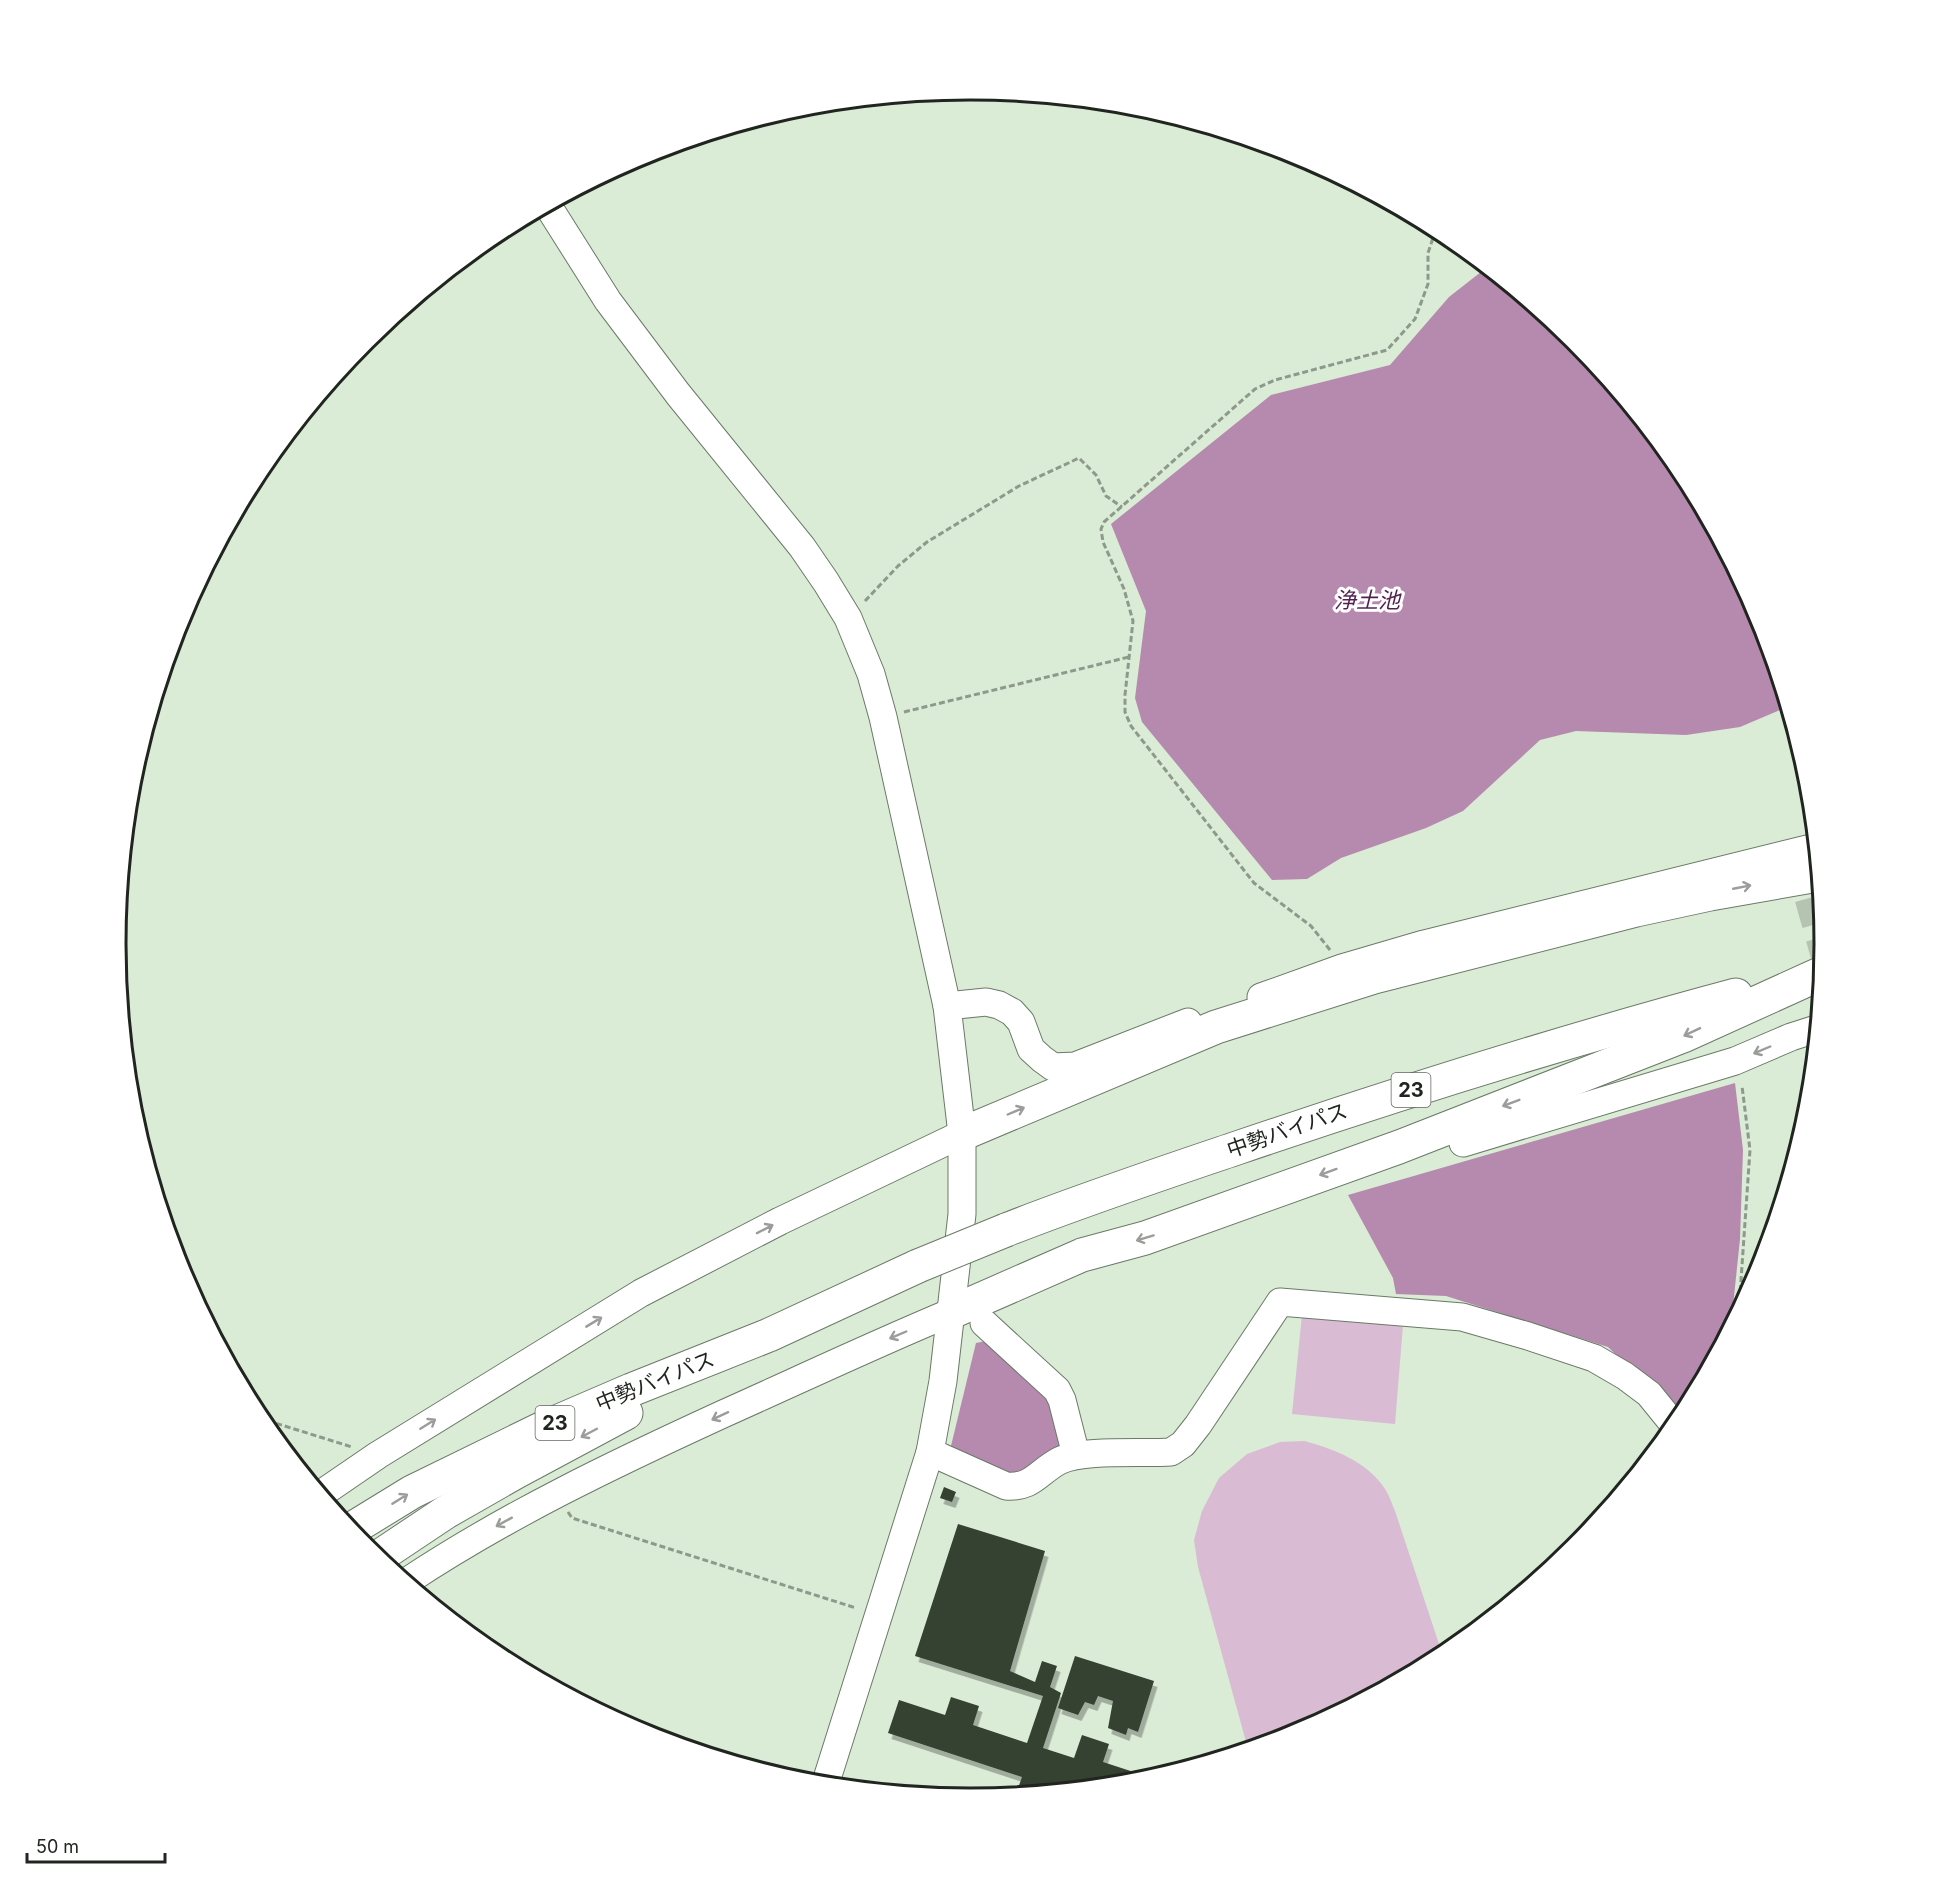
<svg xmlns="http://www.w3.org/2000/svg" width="1940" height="1889" viewBox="0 0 1940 1889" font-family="Inter,'Noto Sans JP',sans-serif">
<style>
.green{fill:#dabbd4}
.water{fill:#b689ae}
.building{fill:#344231;filter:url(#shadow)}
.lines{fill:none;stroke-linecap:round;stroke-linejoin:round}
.minor-tunnel{stroke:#b5c4b1;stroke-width:27;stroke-dasharray:27 14;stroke-linecap:butt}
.minor-casing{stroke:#6a7a67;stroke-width:29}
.highway-casing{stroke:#6a7a67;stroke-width:35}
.path{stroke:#8d998a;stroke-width:3;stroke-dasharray:6 3;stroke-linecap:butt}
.minor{stroke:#fff;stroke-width:27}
.highway{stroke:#fff;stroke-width:33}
.highway-bridge-casing{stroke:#6a7a67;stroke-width:35;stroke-linecap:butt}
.highway-bridge{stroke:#fff;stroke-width:33}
.oneway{stroke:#9b9d9a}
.labels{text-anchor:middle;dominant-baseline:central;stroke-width:6;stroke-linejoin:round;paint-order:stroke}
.shield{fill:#fff;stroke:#636762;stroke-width:1.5}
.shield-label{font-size:20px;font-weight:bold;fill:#20261f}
.street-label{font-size:21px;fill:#20261f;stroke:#fff}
.water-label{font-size:22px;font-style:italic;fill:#551e4e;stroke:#fff}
.rim{fill:none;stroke:#20261f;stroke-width:3}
</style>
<defs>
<filter id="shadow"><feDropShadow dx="3.5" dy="6" stdDeviation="0" flood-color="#0004"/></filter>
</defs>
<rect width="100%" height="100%" fill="#daebd6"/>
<g class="green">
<path d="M 1302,1315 L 1403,1325 L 1395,1424 L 1292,1414 Z"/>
<path d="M 1304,1441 C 1334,1449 1368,1462 1385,1489 C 1389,1495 1392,1504 1395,1511 L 1443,1656 L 1297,1734 L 1248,1749 L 1198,1567 L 1194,1540 L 1202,1511 L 1219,1478 L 1247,1454 L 1280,1442 Z"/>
</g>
<g class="water">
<path d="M 1486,268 L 1574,341 L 1681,470 L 1760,618 L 1787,707 L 1740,727 L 1686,735 L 1576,731 L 1540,740 L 1463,811 L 1426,828 L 1341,858 L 1307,879 L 1272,880 L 1142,722 L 1135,698 L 1146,611 L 1111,524 L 1271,395 L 1390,365 L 1449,297 Z"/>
<path d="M 1735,1083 L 1743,1150 L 1740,1239 L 1731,1325 L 1682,1417 L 1608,1347 L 1446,1296 L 1396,1294 L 1393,1278 L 1348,1195 Z"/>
<path d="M 986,1341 L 1053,1402 L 1064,1446 L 1034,1468 L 1007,1476 L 950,1450 L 976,1343 Z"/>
</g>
<g class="building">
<path d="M 944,1487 L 956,1492 L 952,1502 L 940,1498 Z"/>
<path d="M 958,1524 L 1045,1551 L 1010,1671 L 1035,1682 L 1042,1661 L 1057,1666 L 1050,1687 L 1061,1693 L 1043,1748 L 1074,1758 L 1082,1735 L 1109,1744 L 1103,1762 L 1152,1778 L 1136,1783 L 1046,1791 L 1035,1788 L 1033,1793 L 1016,1794 L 1022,1777 L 888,1733 L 899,1700 L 945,1715 L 951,1697 L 979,1706 L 973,1725 L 1027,1743 L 1043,1696 L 915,1656 Z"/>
<path d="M 1075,1656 L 1154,1681 L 1138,1732 L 1128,1728 L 1126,1735 L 1108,1728 L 1113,1701 L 1098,1696 L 1094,1705 L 1085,1702 L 1078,1715 L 1058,1708 Z"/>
</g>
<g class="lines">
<path class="minor-tunnel" d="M 1797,859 L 1824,955"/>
<defs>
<g id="minor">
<path d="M 548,206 L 608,301 L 678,394 L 802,547 L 826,582 L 848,618 L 871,674 L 883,717 L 947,1006 L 962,1134 L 962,1214 L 943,1381 L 930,1452 L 825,1785"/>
<path d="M 1261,997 L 1342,968 L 1424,944 L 1815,847"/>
<path d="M 947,1006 L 986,1002 L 999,1005 L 1012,1012 L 1021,1022 L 1031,1049 L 1042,1059 L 1053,1067 L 1075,1066 L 1188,1022"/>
<path d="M 1463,1143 L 1735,1061 L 1791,1037 L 1816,1029"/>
<path d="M 984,1323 L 1057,1390 L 1062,1400 L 1076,1455"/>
<path d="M 930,1452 L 1006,1486 C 1033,1488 1038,1472 1059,1461 C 1083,1449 1142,1454 1171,1452 L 1183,1444 L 1198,1425 L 1280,1302 L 1462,1317 L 1528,1336 L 1594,1358 L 1625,1376 L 1649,1394 L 1675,1426"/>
<path d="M 321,1494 L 378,1455 L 641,1293 L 780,1221 L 962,1134"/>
<path d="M 406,1582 C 507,1515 614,1464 723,1414 C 799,1380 875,1344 952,1312"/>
</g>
<g id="highway">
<path d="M 962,1134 L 1216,1027 L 1374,977 L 1636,910 L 1710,894 L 1818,875"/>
<path d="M 1006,1230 C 1082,1200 1160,1174 1237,1148 C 1402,1092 1568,1040 1736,995"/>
<path d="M 952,1312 L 1082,1255 L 1145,1238 L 1399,1147 L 1683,1036 L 1822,973"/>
<path d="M 350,1530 L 412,1492 L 545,1427 L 631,1390 L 769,1335 L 918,1266"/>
<path d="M 377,1558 L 446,1512 L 516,1472 L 626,1413"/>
</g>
</defs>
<use href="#minor" class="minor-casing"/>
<use href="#highway" class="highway-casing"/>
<g class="path">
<path d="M 865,601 L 898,566 L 927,542 L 1019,486 L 1079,458 L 1096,475 L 1106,496 L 1122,507"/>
<path d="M 904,712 L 1129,657"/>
<path d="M 1330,950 L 1311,926 L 1254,883 L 1131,726 L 1125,712 L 1125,695 L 1133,621 L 1124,589 L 1103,542 L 1101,529 L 1104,522 L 1255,389 L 1275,380 L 1387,350 L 1415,319 L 1428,284 L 1428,253 L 1436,229"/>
<path d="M 1739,1309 L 1750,1150 L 1742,1086"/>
<path d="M 259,1418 L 352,1447"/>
<path d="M 568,1512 L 572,1518 L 856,1608"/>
</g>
<use href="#minor" class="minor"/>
<use href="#highway" class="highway"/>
<defs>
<path id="highway-bridge" d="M 918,1266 L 1006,1230"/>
</defs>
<use href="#highway-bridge" class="highway-bridge-casing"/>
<use href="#highway-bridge" class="highway-bridge"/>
</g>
<defs><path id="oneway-shaft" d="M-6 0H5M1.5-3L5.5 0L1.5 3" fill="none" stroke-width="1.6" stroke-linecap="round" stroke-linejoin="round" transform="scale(1.5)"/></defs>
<g class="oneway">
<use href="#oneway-shaft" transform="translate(1742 887) rotate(-11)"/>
<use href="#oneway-shaft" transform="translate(1692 1032) rotate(155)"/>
<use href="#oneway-shaft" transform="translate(1762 1050) rotate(157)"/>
<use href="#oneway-shaft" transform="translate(1511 1103) rotate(159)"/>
<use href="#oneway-shaft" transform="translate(1016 1111) rotate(-23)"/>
<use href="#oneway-shaft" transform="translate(1328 1172) rotate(160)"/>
<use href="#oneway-shaft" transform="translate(765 1229) rotate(-27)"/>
<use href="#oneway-shaft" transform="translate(1145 1238) rotate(163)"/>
<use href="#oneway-shaft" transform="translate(594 1322) rotate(-31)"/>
<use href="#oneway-shaft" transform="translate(898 1335) rotate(157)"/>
<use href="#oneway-shaft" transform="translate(720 1416) rotate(155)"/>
<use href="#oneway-shaft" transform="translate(428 1424) rotate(-32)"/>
<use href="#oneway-shaft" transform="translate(589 1433) rotate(152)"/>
<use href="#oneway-shaft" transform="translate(400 1499) rotate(-32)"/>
<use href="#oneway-shaft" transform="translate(504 1522) rotate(151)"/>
</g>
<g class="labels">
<g class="shield">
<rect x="1391.5" y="1073" width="39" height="34" rx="4.5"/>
<rect x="535.5" y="1406" width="39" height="34" rx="4.5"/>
</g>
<g class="shield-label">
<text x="1411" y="1090">23</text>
<text x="555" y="1423">23</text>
</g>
<g class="street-label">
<text transform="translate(1287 1130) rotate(-19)">中勢バイパス</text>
<text transform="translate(655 1381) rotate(-22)">中勢バイパス</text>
</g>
<g class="water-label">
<text x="1367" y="600">浄土池</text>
</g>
</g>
<path d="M0 0H1940V1889H0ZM126 944a844 844 0 1 1 1688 0a844 844 0 1 1-1688 0Z" fill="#fff" fill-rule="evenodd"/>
<path class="rim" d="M126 944a844 844 0 1 1 1688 0a844 844 0 1 1-1688 0Z"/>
<path d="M27 1853v9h138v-9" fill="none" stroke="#20261f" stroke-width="3"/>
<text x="36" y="1853" font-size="18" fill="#20261f" stroke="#ffffff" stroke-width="4.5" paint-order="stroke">50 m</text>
</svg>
